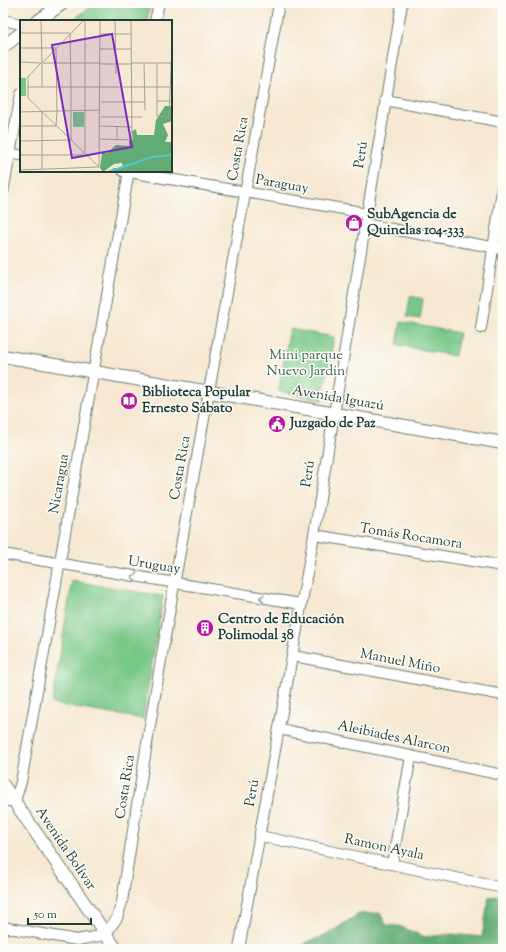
<svg xmlns="http://www.w3.org/2000/svg" width="506" height="952" viewBox="0 0 506 952" font-family="'Sorts Mill Goudy',serif">
<style>
.green{fill:#77c787;stroke:#4b825e}
.forest{fill:#61ac74;stroke:#407454}
.lines{fill:none;stroke-linecap:round;stroke-linejoin:round}
.minor-casing{stroke:#6a796b;stroke-width:12}
.major-casing{stroke:#6a796b;stroke-width:14}
.minor{stroke:#fff;stroke-width:10}
.major{stroke:#fff;stroke-width:12}
.oneway{stroke:#8f9e9a}
.labels{text-anchor:middle;dominant-baseline:central;stroke-width:3;stroke-linejoin:round;paint-order:stroke}
.street-label{font-size:14px;fill:#1f3d34;stroke:#fdfcf7}
.poi-label{font-size:14px;font-weight:bold;fill:#1f3d34;stroke:#fdfcf7;text-anchor:start}
.park-label{font-size:14px;fill:#356049;stroke:#fdfcf7}
.inset-river{fill:none;stroke:#57c5cc;stroke-width:2}
.inset-road{fill:none;stroke:#a0a493;stroke-width:1}
.view{fill:#7b2cbf;fill-opacity:0.15;stroke:#7b2cbf;stroke-width:2}
.inset-edge{fill:none;stroke:#1f3d34;stroke-width:2}
</style>
<rect width="100%" height="100%" fill="#fdfcf7"/>
<filter id="ink" filterUnits="userSpaceOnUse"><feTurbulence type="fractalNoise" baseFrequency=".025" numOctaves="2"/><feDisplacementMap in="SourceGraphic" scale="8" xChannelSelector="R" yChannelSelector="G"/><feConvolveMatrix kernelMatrix="1 2 1 2 8 2 1 2 1" color-interpolation-filters="sRGB"/></filter>
<filter id="wash" filterUnits="userSpaceOnUse"><feTurbulence type="fractalNoise" baseFrequency=".012" numOctaves="4" result="noise"/><feDisplacementMap in="SourceGraphic" scale="16" xChannelSelector="R" yChannelSelector="G"/><feGaussianBlur stdDeviation="0.9" result="paint"/><feColorMatrix in="noise" values="0 0 0 0 0 0 0 0 0 0 0 0 0 0 0 0 0 1.4 0 .05"/><feComposite in="paint" operator="in"/></filter>
<g filter="url(#wash)">
<rect width="100%" height="100%" fill="#f6e8d2"/>
<g class="green">
<path d="M 96,3 L 150,3 L 147,21 L 71,21 Z"/>
<path d="M 410,296 L 423,299 L 420,319 L 407,317 Z"/>
<path d="M 401,322 L 459,333 L 455,356 L 397,345 Z"/>
<path d="M 290,329 L 334,337 L 322,400 L 278,391 Z"/>
<path d="M 72,581 L 163,596 L 143,719 L 52,704 Z"/>
</g>
<path class="forest" d="M 503,895 L 503,949 L 300,949 L 305,943 L 326,935 L 359,914 L 380,913 L 386,925 L 399,926 L 425,937 L 452,934 L 482,937 L 489,897 Z"/>
</g>
<g filter="url(#ink)">
<g class="lines">
<defs>
<g id="minor">
<path d="M 3,20 L 21,24"/>
<path d="M 155,21 L 159,3"/>
<path d="M 385,100 L 503,122"/>
<path d="M 3,153 L 21,155"/>
<path d="M 123,171 L 355,211 L 366,215"/>
<path d="M 3,192 L 21,94"/>
<path d="M 364,224 L 503,249"/>
<path d="M 481,328 L 503,184"/>
<path d="M 314,535 L 503,566"/>
<path d="M 3,554 L 301,604"/>
<path d="M 293,656 L 503,695"/>
<path d="M 279,729 L 503,775"/>
<path d="M 3,801 L 15,801 L 21,782 L 129,171"/>
<path d="M 260,836 L 503,888"/>
<path d="M 392,864 L 411,756"/>
<path d="M 3,927 L 77,940 L 105,935 L 117,918 L 122,902 C 167,601 227,303 279,3"/>
<path d="M 239,949 L 314,535 L 402,3"/>
</g>
<g id="major">
<path d="M 38,21 L 63,3"/>
<path d="M 3,47 L 21,33"/>
<path d="M 3,356 L 503,443"/>
<path d="M 3,785 L 116,949"/>
</g>
</defs>
<use href="#minor" class="minor-casing"/>
<use href="#major" class="major-casing"/>
<use href="#minor" class="minor"/>
<use href="#major" class="major"/>
</g>
<defs><path id="oneway-chevron" d="M-2-3.5L2.5 0L-2 3.5" fill="none" stroke-width="1.6" stroke-linecap="round" stroke-linejoin="round"/></defs>
<g class="oneway">
<use href="#oneway-chevron" transform="translate(134 577) rotate(-170)"/>
<use href="#oneway-chevron" transform="translate(262 598) rotate(-171)"/>
</g>
</g>
<defs>
<symbol id="shop-disc" viewBox="-11 -11 22 22"><circle r="9.5" fill="#b5179e" stroke="#fdfcf7"/><path d="M-5-2.5h2.3a2.7 3.5 0 0 1 5.4 0H5L5.5 6h-11ZM-1.5-2.5h3a1.5 2.3 0 0 0-3 0Z" fill="#fff"/></symbol>
<symbol id="library-disc" viewBox="-11 -11 22 22"><circle r="9.5" fill="#b5179e" stroke="#fdfcf7"/><path d="M-6-4Q-3-5.5-.7-3.5V5Q-3 3-6 4ZM6-4Q3-5.5 .7-3.5V5Q3 3 6 4Z" fill="#fff"/></symbol>
<symbol id="civic-disc" viewBox="-11 -11 22 22"><circle r="9.5" fill="#b5179e" stroke="#fdfcf7"/><path d="M-.6-6.5H3V-4.5H.6V-3L4-1V1h2V6H-6V1h2V-1L-.6-3ZM-1.2 2.5V6h2.4V2.5Z" fill="#fff"/></symbol>
<symbol id="building-disc" viewBox="-11 -11 22 22"><circle r="9.5" fill="#b5179e" stroke="#fdfcf7"/><path d="M-4-6H4V6H1V3H-1V6H-4ZM-2.5-4.3h1.7v1.8h-1.7ZM.8-4.3h1.7v1.8H.8ZM-2.5-1h1.7V.8h-1.7ZM.8-1h1.7V.8H.8Z" fill="#fff"/></symbol>
</defs>
<g fill-rule="evenodd">
<use href="#shop-disc" x="344" y="213" width="20" height="20"/>
<use href="#library-disc" x="119" y="391" width="20" height="20"/>
<use href="#civic-disc" x="267" y="414" width="20" height="20"/>
<use href="#building-disc" x="195" y="618" width="20" height="20"/>
</g>
<g class="labels">
<g class="street-label">
<text transform="translate(239 149) rotate(-80)">Costa Rica</text>
<text transform="translate(362 155) rotate(-81)">Perú</text>
<text transform="translate(282 185) rotate(10)">Paraguay</text>
<text transform="translate(338 399) rotate(10)">Avenida Iguazú</text>
<text transform="translate(181 468) rotate(-80)">Costa Rica</text>
<text transform="translate(309 474) rotate(-81)">Perú</text>
<text transform="translate(60 484) rotate(-80)">Nicaragua</text>
<text transform="translate(411 537) rotate(9)">Tomás Rocamora</text>
<text transform="translate(154 566) rotate(9)">Uruguay</text>
<text transform="translate(400 662) rotate(11)">Manuel Miño</text>
<text transform="translate(394 738) rotate(12)">Aleibiades Alarcon</text>
<text transform="translate(126 787) rotate(-81)">Costa Rica</text>
<text transform="translate(253 793) rotate(-80)">Perú</text>
<text transform="translate(384 848) rotate(12)">Ramon Ayala</text>
<text transform="translate(65 849) rotate(56)">Avenida Bolívar</text>
</g>
<g class="poi-label">
<text x="367" y="215">SubAgencia de<tspan x="367" dy="16">Quinelas 104-333</tspan></text>
<text x="142" y="393">Biblioteca Popular<tspan x="142" dy="16">Ernesto Sábato</tspan></text>
<text x="290" y="424">Juzgado de Paz</text>
<text x="218" y="620">Centro de Educación<tspan x="218" dy="16">Polimodal 38</tspan></text>
</g>
<g class="park-label">
<text x="306" y="356">Mini parque<tspan x="306" dy="16">Nuevo Jardín</tspan></text>
</g>
</g>
<g transform="translate(20 20)">
<rect width="152" height="152" fill="#f6e8d2"/>
<path d="M 0,58 L 6,58 L 6,76 L 0,76 ZM 53,92 L 64,92 L 64,107 L 53,107 Z" fill="#77c787"/>
<path d="M 145,86 L 152,86 L 152,101 L 143,104 L 148,115 L 145,122 L 152,122 L 152,152 L 88,152 L 94,148 L 103,148 L 102,143 L 94,144 L 83,152 L 80,148 L 82,132 L 87,133 L 96,125 L 109,126 L 109,121 L 113,120 L 112,111 L 116,109 L 117,115 L 134,115 L 136,100 Z" fill="#61ac74"/>
<path class="inset-river" d="M 88,152 L 132,137 L 152,135"/>
<path class="inset-road" d="M 21,0 L 22,43M 95,0 L 96,54M 0,13 L 50,13 L 51,67 L 51,120 L 0,121M 80,14 L 111,14M 0,28 L 36,28 L 37,91 L 36,106 L 0,106M 80,29 L 111,29M 0,42 L 21,43M 22,43 L 22,67M 22,43 L 64,0M 23,43 L 80,43M 112,43 L 151,43M 124,43 L 125,90M 137,43 L 137,96 L 149,97 L 152,26M 80,44 L 111,44M 8,57 L 21,43M 8,67 L 152,67M 8,78 L 79,147M 8,78 L 8,57M 137,81 L 151,81M 81,82 L 125,82M 0,92 L 80,90M 22,92 L 22,150M 81,97 L 122,97M 80,106 L 112,107M 97,106 L 97,119M 80,119 L 112,120 L 111,0M 0,135 L 61,135 L 65,131 L 65,0M 79,147 L 80,0M 0,150 L 79,147"/>
<path class="view" d="M 92,14 L 112,127 L 52,138 L 32,25 Z"/>
<rect width="152" height="152" class="inset-edge"/>
</g>
<rect width="506" height="952" fill="none" stroke="#fdfcf7" stroke-width="16"/>
<path d="M28 918v6h63v-6" fill="none" stroke="#1f3d34" stroke-width="2"/>
<text x="34" y="918" font-size="12" fill="#1f3d34" stroke="#fdfcf7" stroke-width="3" paint-order="stroke">50 m</text>
</svg>
